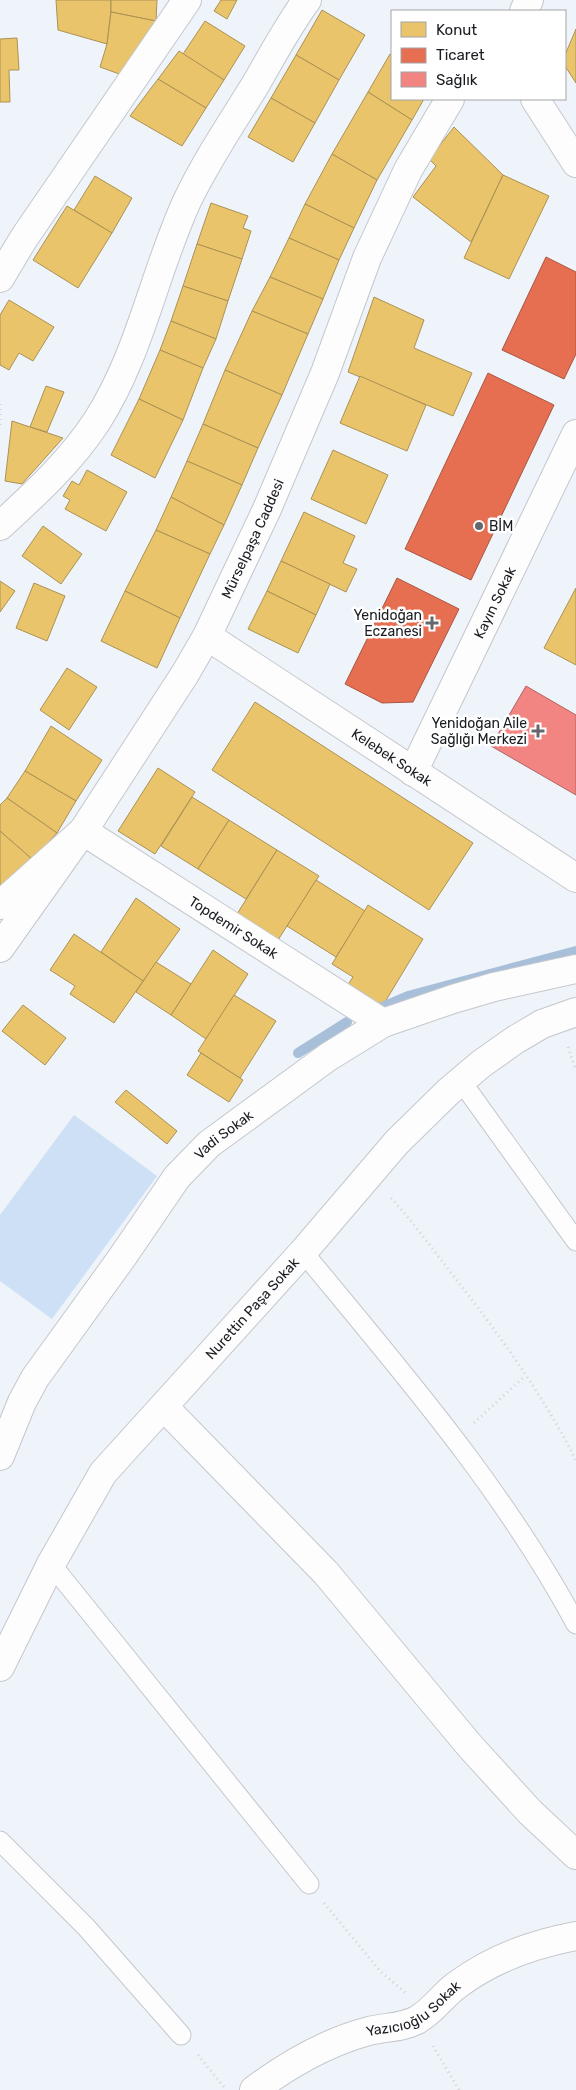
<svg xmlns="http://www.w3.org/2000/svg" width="576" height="2090" viewBox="0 0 576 2090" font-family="Rubik,sans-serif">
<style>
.green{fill:#cde0f6}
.homes{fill:#e9c46a;stroke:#ab9254}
.shops{fill:#e76f51;stroke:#a95642}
.health{fill:#f28482;stroke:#b16565}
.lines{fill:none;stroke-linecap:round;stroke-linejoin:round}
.stream{stroke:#a8bfda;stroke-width:10}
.service-casing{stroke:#c4c7cc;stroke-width:21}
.minor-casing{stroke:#c4c7cc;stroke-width:30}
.tertiary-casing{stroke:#c4c7cc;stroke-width:30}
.path{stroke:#d1d3d5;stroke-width:3;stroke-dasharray:1 4;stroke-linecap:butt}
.service{stroke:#fdfdfe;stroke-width:19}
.minor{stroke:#fdfdfe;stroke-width:28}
.tertiary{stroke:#fdfdfe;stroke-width:28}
.poi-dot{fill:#64686c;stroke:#fff;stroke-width:2}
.labels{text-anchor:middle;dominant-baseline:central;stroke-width:5;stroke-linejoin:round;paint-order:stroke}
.poi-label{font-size:14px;fill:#191c20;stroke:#fff;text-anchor:end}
.street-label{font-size:14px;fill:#191c20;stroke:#fff}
</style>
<rect width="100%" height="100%" fill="#eff4fa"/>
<path class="green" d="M 74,1115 L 157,1176 L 52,1319 L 0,1281 L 0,1215 Z"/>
<g class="homes">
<path d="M 56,0 L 111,0 L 111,12 L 107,44 L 58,30 Z"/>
<path d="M 111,0 L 157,0 L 156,21 L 111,12 Z"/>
<path d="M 221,0 L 237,0 L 227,19 L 214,11 Z"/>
<path d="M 322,10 L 365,35 L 339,80 L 296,55 Z"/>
<path d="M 111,12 L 156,21 L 122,75 L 100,67 L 107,44 Z"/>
<path d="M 205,21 L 245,46 L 224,80 L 183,54 Z"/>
<path d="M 576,29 L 576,83 L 565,66 L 565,55 Z"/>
<path d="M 17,38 L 19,70 L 9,70 L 10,102 L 0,102 L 0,39 Z"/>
<path d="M 179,51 L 224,80 L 206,108 L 158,79 Z"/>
<path d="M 390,54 L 392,55 L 392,99 L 424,99 L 412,120 L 368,92 Z"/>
<path d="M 296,55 L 339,80 L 315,123 L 271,98 Z"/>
<path d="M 158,79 L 206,108 L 182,146 L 130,116 Z"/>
<path d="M 368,92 L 412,120 L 377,180 L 332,154 Z"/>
<path d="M 271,98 L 315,123 L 293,162 L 248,137 Z"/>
<path d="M 454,127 L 503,175 L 471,242 L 413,197 L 436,166 L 429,159 Z"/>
<path d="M 332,154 L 377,180 L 354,228 L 305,204 Z"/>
<path d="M 503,175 L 549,196 L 509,279 L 464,258 Z"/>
<path d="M 95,176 L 132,198 L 112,233 L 74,210 Z"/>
<path d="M 211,203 L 248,216 L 243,228 L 251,231 L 242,259 L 197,244 Z"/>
<path d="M 305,204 L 354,228 L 339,260 L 289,238 Z"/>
<path d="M 67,206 L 112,233 L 78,288 L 33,260 Z"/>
<path d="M 289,238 L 339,260 L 323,299 L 270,277 Z"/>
<path d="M 197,244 L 242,259 L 228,301 L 183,286 Z"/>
<path d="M 270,277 L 323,299 L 308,334 L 252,311 Z"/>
<path d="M 183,286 L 228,301 L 216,339 L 171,321 Z"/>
<path d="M 374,297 L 424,320 L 414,348 L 472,373 L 453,416 L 348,372 Z"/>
<path d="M 9,300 L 54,327 L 33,361 L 19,353 L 9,370 L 0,365 L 0,315 Z"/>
<path d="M 252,311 L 308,334 L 282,395 L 225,370 Z"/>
<path d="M 171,321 L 216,339 L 203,368 L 160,350 Z"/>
<path d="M 160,350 L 203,368 L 183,420 L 139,399 Z"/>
<path d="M 225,370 L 282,395 L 258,448 L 203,424 Z"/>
<path d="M 360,376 L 426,405 L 407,451 L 340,423 Z"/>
<path d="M 46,386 L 64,392 L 47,432 L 30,427 Z"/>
<path d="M 139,399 L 183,420 L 155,478 L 111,455 Z"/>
<path d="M 12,421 L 63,438 L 22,484 L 5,481 Z"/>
<path d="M 203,424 L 258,448 L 242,485 L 187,461 Z"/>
<path d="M 333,450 L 388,475 L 366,524 L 311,499 Z"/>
<path d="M 187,461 L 242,485 L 224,525 L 171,497 Z"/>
<path d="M 87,470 L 127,492 L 106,531 L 65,509 L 70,500 L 63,496 L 72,481 L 79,485 Z"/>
<path d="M 171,497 L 224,525 L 210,554 L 156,530 Z"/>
<path d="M 304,512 L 355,536 L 343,563 L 357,569 L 346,592 L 281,561 Z"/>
<path d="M 43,526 L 82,554 L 61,584 L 22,556 Z"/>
<path d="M 156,530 L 210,554 L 180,618 L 125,591 Z"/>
<path d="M 281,561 L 330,584 L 316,615 L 267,591 Z"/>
<path d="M 0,581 L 15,591 L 0,612 Z"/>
<path d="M 34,583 L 65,596 L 47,641 L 16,628 Z"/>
<path d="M 576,588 L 576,665 L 544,648 Z"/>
<path d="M 125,591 L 180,618 L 157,668 L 101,641 Z"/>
<path d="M 267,591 L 316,615 L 298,653 L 248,629 Z"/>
<path d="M 67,668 L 97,687 L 69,730 L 40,710 Z"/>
<path d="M 255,702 L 473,843 L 429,910 L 212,770 Z"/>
<path d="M 51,726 L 102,760 L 76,801 L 25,771 Z"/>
<path d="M 158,768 L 195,792 L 155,854 L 118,831 Z"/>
<path d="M 25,771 L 76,801 L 57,833 L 7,798 Z"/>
<path d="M 192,797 L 229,820 L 198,869 L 161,846 Z"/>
<path d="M 7,798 L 57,833 L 33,860 L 0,831 L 0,805 Z"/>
<path d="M 229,820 L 277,850 L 246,899 L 198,869 Z"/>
<path d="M 0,831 L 33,860 L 0,889 Z"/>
<path d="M 277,850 L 319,876 L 278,940 L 237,914 Z"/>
<path d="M 316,880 L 365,911 L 336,957 L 287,926 Z"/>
<path d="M 136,898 L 180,929 L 143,981 L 101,952 Z"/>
<path d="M 368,905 L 423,939 L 382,1007 L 347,986 L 353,977 L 332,964 Z"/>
<path d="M 74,934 L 143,981 L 114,1023 L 70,994 L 75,986 L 50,970 Z"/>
<path d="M 213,950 L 248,974 L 206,1039 L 171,1015 Z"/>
<path d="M 156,962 L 191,984 L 171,1015 L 136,992 Z"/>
<path d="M 234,995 L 276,1021 L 240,1078 L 198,1051 Z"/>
<path d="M 23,1005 L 66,1038 L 45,1065 L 2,1031 Z"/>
<path d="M 201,1053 L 243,1080 L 229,1102 L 187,1075 Z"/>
<path d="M 126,1090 L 177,1131 L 167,1144 L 115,1102 Z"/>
</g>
<g class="shops">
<path d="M 546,257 L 576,272 L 576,354 L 564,379 L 502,350 Z"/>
<path d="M 488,373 L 554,405 L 471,580 L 405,549 Z"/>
<path d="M 397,578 L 459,609 L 413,702 L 382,703 L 345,684 Z"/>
</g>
<path class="health" d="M 526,686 L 576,715 L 576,795 L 491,746 Z"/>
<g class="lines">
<g class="stream">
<path d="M 382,1007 L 408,996 L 576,951"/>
<path d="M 298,1053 L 347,1022"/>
</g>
<defs>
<g id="service">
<path d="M 461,1081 L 576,1241"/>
<path d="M 303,1252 C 401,1371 503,1488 576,1624"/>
<path d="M 51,1564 L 309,1884"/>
<path d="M 0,1841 L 86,1927 L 181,2035"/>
</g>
<g id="minor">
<path d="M 524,11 L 529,0"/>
<path d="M 0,278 L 24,238 L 187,0"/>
<path d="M 0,526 C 35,494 71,461 97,421 C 140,354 154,273 187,201 C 206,161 231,124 254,87 C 271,58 287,27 307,0"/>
<path id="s1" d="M 207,636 L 576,878"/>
<path id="s2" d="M 413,772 L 576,434"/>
<path id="s3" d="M 0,905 L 83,831 L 383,1023"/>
<path id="s4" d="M 0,948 L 83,831 L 185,674 L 207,636 L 267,509 L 325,373 L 367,258 L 408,170 L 450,99"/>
<path d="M 164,1407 L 326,1573 L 469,1745 L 530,1812 L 576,1855"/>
<path id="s5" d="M 0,1456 L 22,1402 L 35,1378 L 121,1259 L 177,1177 L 209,1144 L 328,1057 L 383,1023 L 453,999 L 494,987 L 576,969"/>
<path id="s6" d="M 254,2090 C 289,2064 327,2042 369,2031 C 385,2027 402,2028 417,2020 C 433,2011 443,1995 457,1985 C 493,1958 533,1944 576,1936"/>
</g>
<g id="tertiary">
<path d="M 535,99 L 576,163"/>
<path id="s7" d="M 0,1667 L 51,1564 L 103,1473 L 303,1252 L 397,1142 L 448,1092 L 481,1064 L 515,1040 L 542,1024 L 576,1012"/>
</g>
</defs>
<use href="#service" class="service-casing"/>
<use href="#minor" class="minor-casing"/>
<use href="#tertiary" class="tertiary-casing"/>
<g class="path">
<path d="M 0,404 L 0,428"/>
<path d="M 568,1047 L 576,1071"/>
<path d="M 391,1198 C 414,1223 434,1251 455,1278 C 499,1334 544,1397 576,1460"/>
<path d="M 474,1423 L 525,1376"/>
<path d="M 324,1903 L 381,1972 L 406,1993"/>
<path d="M 433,2046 L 459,2090"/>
<path d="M 198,2055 L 224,2087"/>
</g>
<use href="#service" class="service"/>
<use href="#minor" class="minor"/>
<use href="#tertiary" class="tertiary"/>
</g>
<g class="poi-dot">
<circle cx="479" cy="526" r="5"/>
<path d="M429.5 615.5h5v5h5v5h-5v5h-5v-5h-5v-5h5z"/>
<path d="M535.5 723.5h5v5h5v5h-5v5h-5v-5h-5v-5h5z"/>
</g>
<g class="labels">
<g class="poi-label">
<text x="489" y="526" text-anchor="start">BİM</text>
<text x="422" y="615">Yenidoğan<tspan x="422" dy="16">Eczanesi</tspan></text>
<text x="527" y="723">Yenidoğan Aile<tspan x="527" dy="16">Sağlığı Merkezi</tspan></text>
</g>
<g class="street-label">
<text stroke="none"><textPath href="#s4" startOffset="482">Mürselpaşa Caddesi</textPath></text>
<text stroke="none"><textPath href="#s2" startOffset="188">Kayın Sokak</textPath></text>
<text stroke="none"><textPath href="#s1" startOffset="221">Kelebek Sokak</textPath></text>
<text stroke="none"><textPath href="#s3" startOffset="290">Topdemir Sokak</textPath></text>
<text stroke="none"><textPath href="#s5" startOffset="395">Vadi Sokak</textPath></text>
<text stroke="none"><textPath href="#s7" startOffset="442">Nurettin Paşa Sokak</textPath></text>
<text stroke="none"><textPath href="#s6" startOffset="181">Yazıcıoğlu Sokak</textPath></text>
</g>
</g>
<rect x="391" y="10" width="175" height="90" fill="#ffffff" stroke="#a3a4a6"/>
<rect x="401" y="22" width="25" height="15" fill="#e9c46a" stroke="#a3a4a6"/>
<text x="436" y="35" font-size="15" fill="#191c20">Konut</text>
<rect x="401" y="48" width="25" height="15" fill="#e76f51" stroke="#a3a4a6"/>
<text x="436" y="60" font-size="15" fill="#191c20">Ticaret</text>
<rect x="401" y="72" width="25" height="15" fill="#f28482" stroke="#a3a4a6"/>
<text x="436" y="85" font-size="15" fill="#191c20">Sağlık</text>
</svg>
